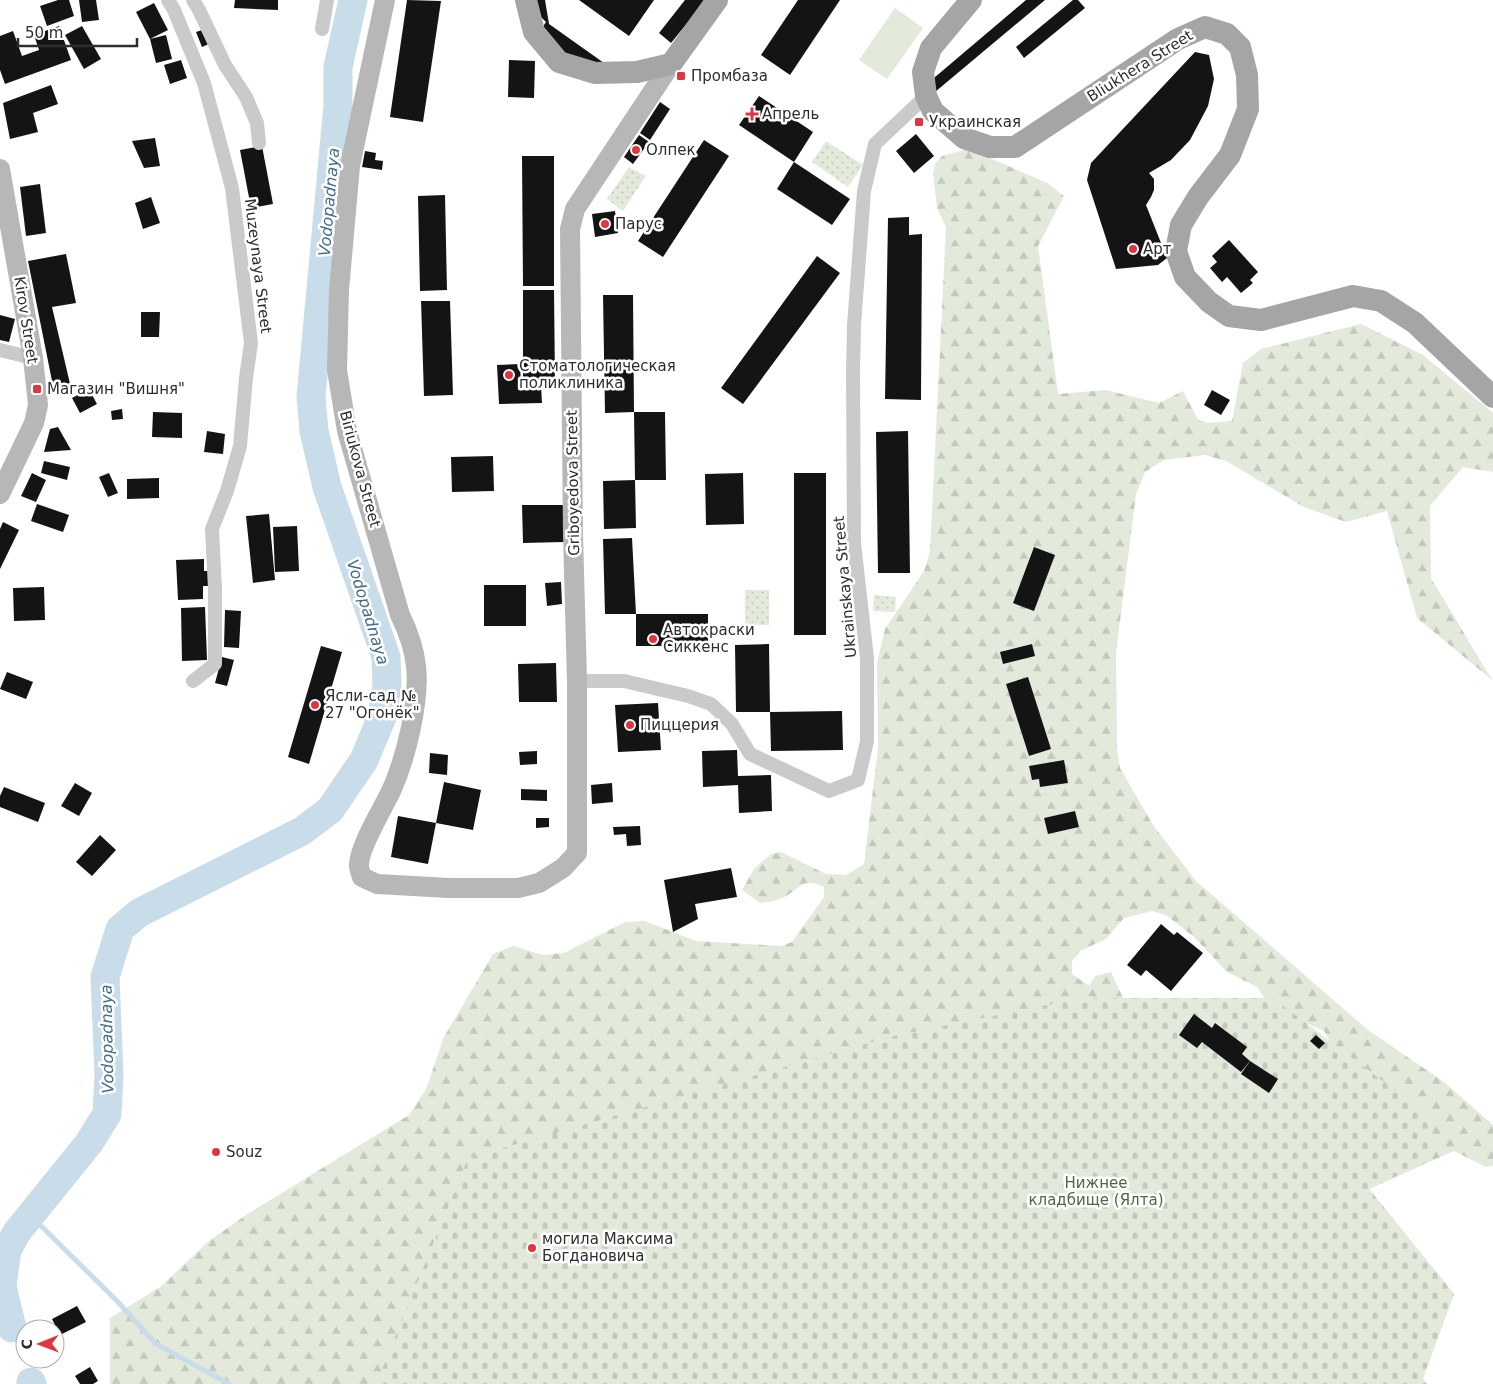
<svg xmlns="http://www.w3.org/2000/svg" width="1493" height="1384" viewBox="0 0 1493 1384" font-family="'DejaVu Sans',sans-serif">
<style>
.grass{fill:#e3eadb}
.forest{fill:url(#forest-firs);fill-rule:evenodd}
.cemetery{fill:url(#cemetery-stones)}
.park{fill:url(#park-dots)}
.lines{fill:none;stroke-linecap:round;stroke-linejoin:round}
.stream{stroke:#c8dce9;stroke-width:5}
.river{stroke:#c8dce9;stroke-width:29}
.building{fill:#141414}
.street{stroke:#cacaca;stroke-width:14}
.secondary{stroke:#b7b7b7;stroke-width:20}
.primary{stroke:#a5a5a5;stroke-width:22}
.poi-dot{fill:#dd3641;stroke:#fff;stroke-width:2}
.labels{text-anchor:middle;dominant-baseline:central;stroke-width:5;stroke-linejoin:round;paint-order:stroke}
.street-label{font-size:15px;fill:#2d2d2d;stroke:#fff}
.poi-label{font-size:15px;fill:#2d2d2d;stroke:#fff;text-anchor:start}
.park-label{font-size:15px;fill:#50663d;stroke:#fff}
.water-label{font-size:16px;font-style:italic;fill:#3f6d8b;stroke:#fff}
</style>
<defs>
<pattern id="forest-firs" width="22" height="20" patternUnits="userSpaceOnUse" patternTransform="scale(1.25)"><rect width="22" height="20" fill="#e3eadb"/><path d="M5 1l3.5 6h-7zM16 11l3.5 6h-7z" fill="#c3c9bc"/></pattern>
<pattern id="cemetery-stones" width="16" height="16" patternUnits="userSpaceOnUse" patternTransform="scale(1.25)"><rect width="16" height="16" fill="#e3eadb"/><path d="M2 7V4a2 2 0 0 1 4 0v3zM10 15v-3a2 2 0 0 1 4 0v3z" fill="#c3c9bc"/></pattern>
<pattern id="park-dots" width="8" height="8" patternUnits="userSpaceOnUse" patternTransform="scale(1.25)"><rect width="8" height="8" fill="#e3eadb"/><path d="M2 2h.1M6 6h.1" fill="none" stroke="#c3c9bc" stroke-width="1.8" stroke-linecap="round"/></pattern>
</defs>
<rect width="100%" height="100%" fill="#fff"/>
<path class="grass" d="M 895,8 L 923,28 L 887,79 L 859,60 Z"/>
<path class="forest" d="M 964,150 L 976,152 L 1047,183 L 1064,196 L 1038,246 L 1058,394 L 1106,390 L 1159,403 L 1183,391 L 1198,420 L 1208,423 L 1232,421 L 1243,363 L 1261,349 L 1361,324 L 1423,355 L 1493,413 L 1493,472 L 1463,467 L 1430,506 L 1431,578 L 1492,680 L 1417,618 L 1387,511 L 1346,522 L 1304,507 L 1226,461 L 1205,455 L 1164,460 L 1145,472 L 1136,494 L 1116,653 L 1117,747 L 1120,768 L 1153,825 L 1196,881 L 1368,1030 L 1444,1082 L 1493,1125 L 1493,1166 L 1486,1167 L 1454,1151 L 1369,1189 L 1454,1294 L 1423,1378 L 1427,1384 L 110,1384 L 110,1318 L 160,1287 L 209,1241 L 246,1215 L 409,1115 L 426,1089 L 444,1037 L 493,954 L 513,946 L 542,955 L 564,953 L 625,922 L 645,921 L 696,941 L 781,946 L 792,942 L 824,897 L 824,887 C 801,875 799,892 780,899 C 774,901 767,902 760,903 L 742,890 L 754,869 L 771,854 L 781,852 L 826,874 L 846,875 L 864,864 L 878,748 L 877,663 L 885,629 L 924,571 L 930,551 L 946,227 L 937,208 L 933,174 L 935,164 L 942,156 ZM 1034,547 L 1055,555 L 1034,610 L 1013,602 ZM 1006,684 L 1051,749 L 1029,756 ZM 1064,761 L 1068,783 L 1040,787 L 1039,779 L 1032,780 L 1030,766 ZM 1075,811 L 1079,827 L 1048,834 L 1044,818 ZM 1152,911 L 1166,915 L 1194,937 L 1227,972 L 1257,987 L 1278,1019 L 1309,1024 L 1324,1031 L 1330,1041 L 1132,1018 L 1111,972 L 1095,976 L 1089,986 L 1072,974 L 1072,961 L 1080,951 L 1106,939 L 1124,918 Z"/>
<path class="cemetery" d="M 1082,998 L 1273,998 L 1433,1119 L 1427,1162 L 1369,1189 L 1454,1294 L 1423,1378 L 1427,1384 L 376,1384 L 468,1158 L 889,1037 Z"/>
<g class="park">
<path d="M 826,141 L 863,165 L 848,187 L 812,162 Z"/>
<path d="M 629,167 L 646,176 L 623,211 L 607,199 Z"/>
<rect x="745" y="590" width="24" height="35"/>
<path d="M 874,595 L 896,597 L 895,612 L 873,611 Z"/>
</g>
<g class="lines">
<path class="stream" d="M 30,1215 L 117,1301 L 156,1344 L 229,1384"/>
<g class="river">
<path d="M 12,1328 L 2,1286 L 7,1250 L 17,1232 L 89,1143 L 107,1114 L 109,1075 L 105,977 L 120,929 L 139,913 L 302,831 L 330,810 L 364,760 L 382,717 L 387,685 L 386,657 L 327,487 L 314,431 L 311,397 L 338,105 L 338,67 L 353,0"/>
<path d="M 31,1382 L 32,1384"/>
</g>
</g>
<g class="building">
<path d="M 58,0 L 69,0 L 74,16 L 47,26 L 40,6 Z"/>
<path d="M 79,0 L 96,0 L 99,20 L 82,22 Z"/>
<path d="M 235,0 L 278,0 L 278,10 L 234,8 Z"/>
<path d="M 407,0 L 441,1 L 423,122 L 390,117 Z"/>
<path d="M 534,0 L 545,0 L 549,24 L 604,63 L 596,68 L 568,56 L 540,31 L 546,22 L 536,12 Z"/>
<path d="M 579,0 L 654,0 L 629,36 Z"/>
<path d="M 685,0 L 706,0 L 671,43 L 659,33 Z"/>
<path d="M 798,0 L 840,0 L 790,75 L 761,55 Z"/>
<path d="M 1026,0 L 1045,0 L 935,92 L 928,83 Z"/>
<path d="M 1073,0 L 1078,0 L 1085,8 L 1024,58 L 1016,47 Z"/>
<path d="M 154,3 L 168,30 L 150,39 L 166,35 L 172,59 L 156,63 L 150,39 L 136,12 Z"/>
<path d="M 59,26 L 71,60 L 5,84 L 0,70 L 0,36 L 13,31 L 22,56 L 39,50 L 34,35 Z"/>
<path d="M 82,26 L 101,59 L 84,69 L 65,35 Z"/>
<path d="M 205,29 L 211,43 L 202,47 L 196,32 Z"/>
<path d="M 1195,52 L 1209,55 L 1214,79 L 1208,106 L 1190,140 L 1171,160 L 1149,173 L 1154,179 L 1154,190 L 1151,197 L 1146,205 L 1167,258 L 1158,265 L 1116,269 L 1087,180 L 1091,163 Z"/>
<path d="M 181,60 L 187,78 L 170,84 L 164,65 Z"/>
<path d="M 509,60 L 535,61 L 534,98 L 508,97 Z"/>
<path d="M 51,85 L 58,104 L 33,113 L 38,132 L 10,139 L 3,103 Z"/>
<path d="M 759,96 L 813,132 L 794,162 L 739,125 Z"/>
<path d="M 660,102 L 670,109 L 650,140 L 640,133 Z"/>
<path d="M 916,134 L 934,156 L 914,173 L 896,151 Z"/>
<path d="M 639,135 L 649,142 L 633,164 L 624,157 Z"/>
<path d="M 155,138 L 160,166 L 144,168 L 132,141 Z"/>
<path d="M 704,140 L 729,156 L 663,257 L 638,241 Z"/>
<path d="M 262,146 L 273,204 L 251,208 L 240,150 Z"/>
<path d="M 365,151 L 376,153 L 375,160 L 383,161 L 382,170 L 362,167 Z"/>
<path d="M 522,156 L 554,156 L 554,286 L 523,286 Z"/>
<path d="M 794,162 L 850,199 L 832,225 L 777,189 Z"/>
<path d="M 40,184 L 46,233 L 26,236 L 20,187 Z"/>
<path d="M 445,195 L 447,290 L 420,291 L 418,196 Z"/>
<path d="M 151,197 L 160,223 L 143,229 L 135,203 Z"/>
<path d="M 615,211 L 618,233 L 595,237 L 592,214 Z"/>
<path d="M 909,217 L 909,235 L 922,234 L 921,400 L 885,399 L 888,218 Z"/>
<path d="M 1229,240 L 1258,272 L 1250,280 L 1253,283 L 1241,293 L 1227,277 L 1222,282 L 1210,268 L 1217,262 L 1212,256 Z"/>
<path d="M 66,254 L 76,303 L 52,307 L 71,388 L 54,391 L 28,261 Z"/>
<path d="M 817,256 L 840,273 L 743,404 L 721,388 Z"/>
<path d="M 523,290 L 554,290 L 555,383 L 523,383 Z"/>
<path d="M 603,295 L 633,295 L 634,412 L 605,413 Z"/>
<path d="M 421,301 L 450,301 L 453,395 L 424,396 Z"/>
<path d="M 141,312 L 160,312 L 159,337 L 141,337 Z"/>
<path d="M 0,315 L 15,319 L 9,342 L 0,340 Z"/>
<path d="M 520,364 L 521,386 L 541,385 L 542,403 L 499,404 L 497,365 Z"/>
<path d="M 89,389 L 97,404 L 80,413 L 72,398 Z"/>
<path d="M 1212,390 L 1230,400 L 1221,415 L 1204,405 Z"/>
<path d="M 122,409 L 123,419 L 112,420 L 111,411 Z"/>
<path d="M 153,412 L 182,413 L 182,438 L 152,437 Z"/>
<path d="M 634,412 L 665,412 L 666,480 L 635,480 L 636,528 L 604,529 L 603,481 L 635,480 Z"/>
<path d="M 58,427 L 71,450 L 44,452 L 50,429 Z"/>
<path d="M 207,431 L 225,434 L 223,454 L 204,452 Z"/>
<path d="M 908,431 L 910,573 L 878,573 L 876,432 Z"/>
<path d="M 493,456 L 494,491 L 452,492 L 451,457 Z"/>
<path d="M 44,461 L 70,467 L 67,480 L 41,473 Z"/>
<path d="M 32,473 L 46,480 L 36,502 L 21,496 Z"/>
<path d="M 109,473 L 118,493 L 108,497 L 99,477 Z"/>
<path d="M 743,473 L 744,524 L 706,525 L 705,474 Z"/>
<rect x="794" y="473" width="32" height="162"/>
<path d="M 159,478 L 159,498 L 127,499 L 127,479 Z"/>
<path d="M 37,504 L 69,515 L 63,532 L 31,521 Z"/>
<path d="M 522,505 L 563,505 L 564,542 L 523,543 Z"/>
<path d="M 269,514 L 275,580 L 253,583 L 246,516 Z"/>
<path d="M 3,522 L 19,530 L 0,569 L 0,529 Z"/>
<path d="M 297,526 L 299,571 L 275,572 L 273,527 Z"/>
<path d="M 632,538 L 636,614 L 605,614 L 603,539 Z"/>
<path d="M 1034,547 L 1055,555 L 1034,611 L 1013,603 Z"/>
<path d="M 204,559 L 204,571 L 208,571 L 209,586 L 203,586 L 203,599 L 178,600 L 176,560 Z"/>
<path d="M 561,582 L 562,604 L 547,606 L 545,583 Z"/>
<rect x="484" y="585" width="42" height="41"/>
<path d="M 44,587 L 45,620 L 14,621 L 13,588 Z"/>
<path d="M 205,607 L 207,660 L 182,661 L 181,608 Z"/>
<path d="M 225,610 L 241,611 L 239,648 L 224,647 Z"/>
<rect x="636" y="614" width="72" height="32"/>
<path d="M 769,644 L 770,712 L 736,712 L 735,645 Z"/>
<path d="M 1032,644 L 1035,656 L 1003,664 L 1000,652 Z"/>
<path d="M 321,646 L 342,652 L 309,764 L 288,757 Z"/>
<path d="M 222,657 L 234,660 L 227,686 L 215,683 Z"/>
<path d="M 556,663 L 557,702 L 519,702 L 518,664 Z"/>
<path d="M 7,672 L 33,682 L 26,699 L 0,689 Z"/>
<path d="M 1028,677 L 1051,749 L 1029,756 L 1006,684 Z"/>
<path d="M 658,703 L 661,750 L 618,752 L 615,705 Z"/>
<path d="M 842,711 L 843,750 L 771,751 L 770,712 Z"/>
<path d="M 737,750 L 738,776 L 771,775 L 772,811 L 739,813 L 738,785 L 703,787 L 702,751 Z"/>
<path d="M 537,751 L 537,764 L 520,765 L 519,752 Z"/>
<path d="M 430,753 L 448,755 L 447,775 L 429,773 Z"/>
<path d="M 1064,760 L 1068,783 L 1040,787 L 1039,779 L 1032,780 L 1029,766 Z"/>
<path d="M 444,782 L 481,790 L 473,830 L 436,823 Z"/>
<path d="M 75,783 L 92,793 L 79,816 L 61,806 Z"/>
<path d="M 612,783 L 613,802 L 592,804 L 591,785 Z"/>
<path d="M 4,787 L 45,803 L 38,822 L 0,807 L 0,796 Z"/>
<path d="M 521,789 L 547,790 L 547,801 L 521,800 Z"/>
<path d="M 1075,811 L 1079,827 L 1048,834 L 1044,818 Z"/>
<path d="M 398,816 L 436,823 L 428,864 L 391,857 Z"/>
<path d="M 536,818 L 549,818 L 549,827 L 536,828 Z"/>
<path d="M 640,826 L 641,845 L 627,846 L 626,834 L 614,835 L 613,827 Z"/>
<path d="M 100,835 L 116,850 L 92,876 L 76,862 Z"/>
<path d="M 731,868 L 737,897 L 695,904 L 698,919 L 673,932 L 664,880 Z"/>
<path d="M 1161,924 L 1174,935 L 1177,932 L 1203,953 L 1171,991 L 1146,970 L 1141,976 L 1127,965 Z"/>
<path d="M 1194,1014 L 1212,1028 L 1215,1023 L 1247,1047 L 1242,1054 L 1250,1061 L 1241,1072 L 1202,1042 L 1197,1048 L 1179,1035 Z"/>
<path d="M 1316,1035 L 1325,1043 L 1319,1049 L 1310,1041 Z"/>
<path d="M 1250,1061 L 1278,1079 L 1269,1093 L 1241,1074 Z"/>
<path d="M 77,1306 L 86,1322 L 60,1335 L 52,1319 Z"/>
<path d="M 90,1367 L 98,1381 L 93,1384 L 80,1384 L 75,1376 Z"/>
</g>
<g class="lines">
<g class="street">
<path d="M 168,0 L 174,10 L 204,83 L 232,188 L 251,343 L 246,378 L 240,446 L 227,491 L 212,529 L 215,589 L 215,664 L 193,681"/>
<path d="M 193,0 L 199,10 L 225,65 L 246,97 L 257,123 L 259,143"/>
<path d="M 322,29 L 327,0"/>
<path d="M 0,350 L 33,358"/>
<path d="M 577,681 L 624,681 L 688,696 L 711,704 L 732,724 L 750,754 L 829,791 L 858,780 L 867,741 L 867,658 L 854,543 L 853,372 L 854,325 L 864,191 L 875,144 L 926,96"/>
</g>
<g class="secondary">
<path d="M 385,0 L 350,166 L 339,290 L 337,370 L 347,431 L 400,615 C 408,631 414,648 416,666 C 420,701 406,757 392,789 C 384,807 358,848 359,866 C 359,869 361,874 362,877 L 377,884 L 449,888 L 518,888 L 539,883 L 563,868 L 577,853 L 577,681 L 573,535 L 570,229 L 575,209 L 671,64"/>
<path d="M 0,169 L 33,358 L 38,405 L 34,423 L 0,494"/>
</g>
<g class="primary">
<path d="M 526,0 L 534,32 L 559,62 L 595,73 L 637,72 L 671,64 L 717,0"/>
<path d="M 971,0 L 931,48 L 923,72 L 926,96 L 933,111 L 964,138 L 990,147 L 1015,147 L 1178,39 L 1205,27 L 1227,34 L 1240,47 L 1247,75 L 1248,109 L 1230,155 L 1198,197 L 1181,225 L 1176,251 L 1185,277 L 1209,302 L 1229,316 L 1261,320 L 1353,296 L 1381,301 L 1415,323 L 1493,397"/>
</g>
</g>
<g class="poi-dot">
<rect x="676" y="71" width="10" height="10" rx="2.5"/>
<path d="M749.5 106.5h5v5h5v5h-5v5h-5v-5h-5v-5h5z"/>
<rect x="914" y="117" width="10" height="10" rx="2.5"/>
<circle cx="636" cy="150" r="5"/>
<circle cx="605" cy="224" r="5"/>
<circle cx="1133" cy="249" r="5"/>
<circle cx="509" cy="375" r="5"/>
<rect x="32" y="384" width="10" height="10" rx="2.5"/>
<circle cx="653" cy="639" r="5"/>
<circle cx="315" cy="705" r="5"/>
<circle cx="630" cy="725" r="5"/>
<circle cx="216" cy="1152" r="5"/>
<circle cx="532" cy="1248" r="5"/>
</g>
<g class="labels">
<g class="street-label">
<text transform="translate(1140 66) rotate(-32)">Bliukhera Street</text>
<text transform="translate(258 266) rotate(83)">Muzeynaya Street</text>
<text transform="translate(26 320) rotate(81)">Kirov Street</text>
<text transform="translate(360 469) rotate(75)">Biriukova Street</text>
<text transform="translate(573 483) rotate(-91)">Griboyedova Street</text>
<text transform="translate(845 587) rotate(-95)">Ukrainskaya Street</text>
</g>
<g class="poi-label">
<text x="691" y="76">Промбаза</text>
<text x="762" y="114">Апрель</text>
<text x="929" y="122">Украинская</text>
<text x="646" y="150">Олпек</text>
<text x="615" y="224">Парус</text>
<text x="1143" y="249">Арт</text>
<text x="519" y="366">Стоматологическая<tspan x="519" dy="17">поликлиника</tspan></text>
<text x="47" y="389">Магазин "Вишня"</text>
<text x="663" y="630">Автокраски<tspan x="663" dy="17">Сиккенс</tspan></text>
<text x="325" y="696">Ясли-сад №<tspan x="325" dy="17">27 "Огонёк"</tspan></text>
<text x="640" y="725">Пиццерия</text>
<text x="226" y="1152">Souz</text>
<text x="542" y="1239">могила Максима<tspan x="542" dy="17">Богдановича</tspan></text>
</g>
<g class="park-label">
<text x="1096" y="1183">Нижнее<tspan x="1096" dy="17">кладбище (Ялта)</tspan></text>
</g>
<g class="water-label">
<text transform="translate(329 202) rotate(-85)">Vodopadnaya</text>
<text transform="translate(368 612) rotate(73)">Vodopadnaya</text>
<text transform="translate(107 1039) rotate(-91)">Vodopadnaya</text>
</g>
</g>
<g transform="translate(40 1344) rotate(269)"><circle r="24" fill="#ffffff" stroke="#ababab"/>
<path d="M0-4L9 19L0 12L-9 19Z" fill="#dd3641"/>
<text y="-8" font-size="14" font-weight="bold" text-anchor="middle" fill="#2d2d2d">С</text>
</g>
<path d="M18 38v8h119v-8" fill="none" stroke="#2d2d2d" stroke-width="2.5"/>
<text x="25" y="38" font-size="15" fill="#2d2d2d" stroke="#ffffff" stroke-width="4" paint-order="stroke">50 m</text>
</svg>
